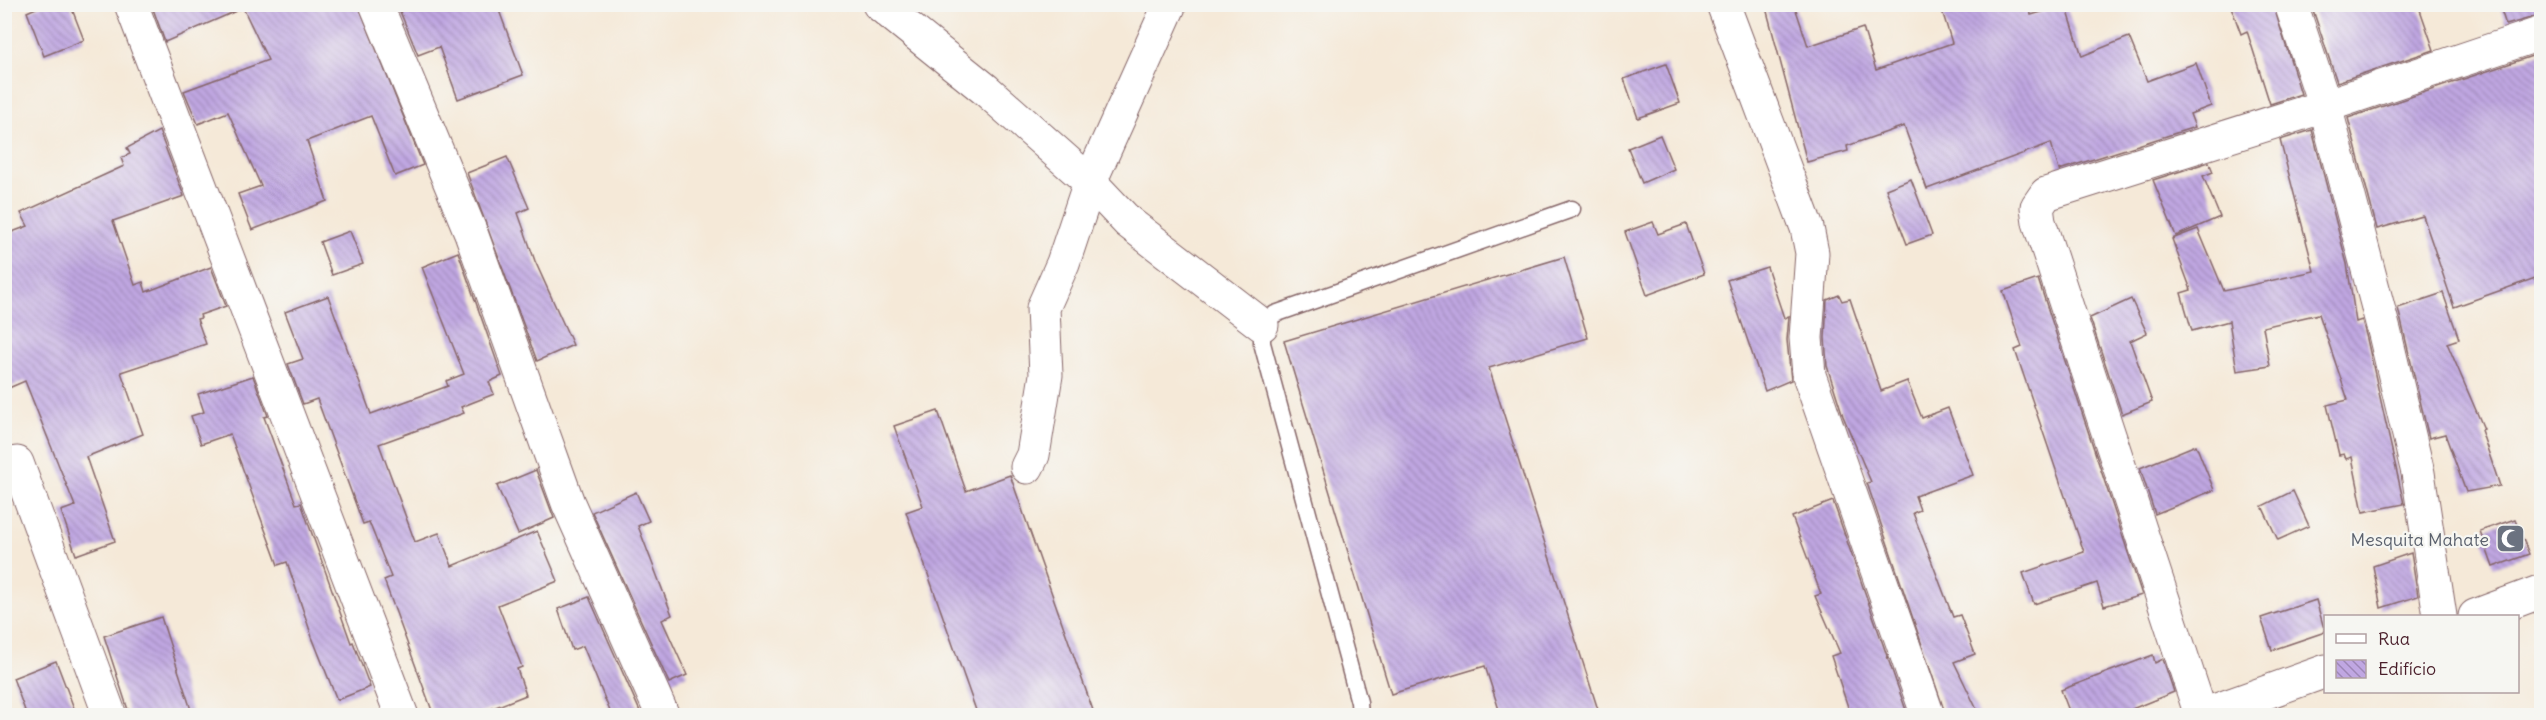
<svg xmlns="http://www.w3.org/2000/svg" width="2546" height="720" viewBox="0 0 2546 720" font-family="Delius,sans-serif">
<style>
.building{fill:url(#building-back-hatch)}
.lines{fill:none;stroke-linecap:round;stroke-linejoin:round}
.lane-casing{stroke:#866668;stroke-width:19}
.street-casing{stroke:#866668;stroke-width:35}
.lane{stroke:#fff;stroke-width:16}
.street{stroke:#fff;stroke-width:33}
.labels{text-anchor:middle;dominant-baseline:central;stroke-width:4.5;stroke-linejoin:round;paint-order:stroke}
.worship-label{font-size:18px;fill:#5b616d;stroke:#f6f6f2;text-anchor:end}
</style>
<defs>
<pattern id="building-back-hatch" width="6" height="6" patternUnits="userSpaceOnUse" patternTransform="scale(1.5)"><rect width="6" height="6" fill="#c0a7e2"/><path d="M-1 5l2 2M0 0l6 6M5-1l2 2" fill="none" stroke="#9e87b7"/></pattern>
</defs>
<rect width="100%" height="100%" fill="#f6f6f2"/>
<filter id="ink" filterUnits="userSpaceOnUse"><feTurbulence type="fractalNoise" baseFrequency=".0167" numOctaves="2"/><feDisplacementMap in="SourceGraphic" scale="12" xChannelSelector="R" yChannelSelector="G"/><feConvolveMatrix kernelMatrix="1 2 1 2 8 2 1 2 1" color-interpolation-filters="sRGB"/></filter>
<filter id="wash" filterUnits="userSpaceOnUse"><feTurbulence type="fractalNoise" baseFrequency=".008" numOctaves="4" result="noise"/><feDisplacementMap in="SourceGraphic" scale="24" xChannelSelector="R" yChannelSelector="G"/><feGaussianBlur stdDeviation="1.35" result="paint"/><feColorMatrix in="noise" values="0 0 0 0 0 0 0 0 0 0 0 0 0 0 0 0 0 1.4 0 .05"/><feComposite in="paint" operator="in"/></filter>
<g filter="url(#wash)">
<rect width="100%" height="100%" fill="#f5e9d8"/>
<g id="blocks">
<g class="building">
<path d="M 45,4 L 70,4 L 84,40 L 44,56 L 27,12 Z"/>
<path d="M 156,4 L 358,4 L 423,165 L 395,176 L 371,116 L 307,141 L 327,201 L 252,230 L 238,194 L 261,186 L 228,112 L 198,124 L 184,91 L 268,60 L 243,8 L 165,42 L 152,6 Z"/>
<path d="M 397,4 L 497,5 L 523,75 L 458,99 L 439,47 L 418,55 Z"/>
<path d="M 1765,4 L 1794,4 L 1808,46 L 1863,28 L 1876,70 L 1952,43 L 1940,4 L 2028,4 L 2031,15 L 2066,5 L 2082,56 L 2129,37 L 2147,81 L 2196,63 L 2211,106 L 2190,114 L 2195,127 L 2059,170 L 2051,143 L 1927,189 L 1904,126 L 1847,146 L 1848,151 L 1807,162 Z"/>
<path d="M 2230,4 L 2273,4 L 2301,94 L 2270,104 L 2247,31 L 2241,34 Z"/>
<path d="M 2311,4 L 2418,4 L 2434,50 L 2337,82 Z"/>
<path d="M 2499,4 L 2541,4 L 2541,15 L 2506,25 Z"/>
<path d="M 2541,53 L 2541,276 L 2454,307 L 2423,216 L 2377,229 L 2348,118 Z"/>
<path d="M 1666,64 L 1680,103 L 1638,118 L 1624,79 Z"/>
<path d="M 2312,130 L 2347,264 L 2356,322 L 2362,320 L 2367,339 L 2404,504 L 2363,512 L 2352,457 L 2346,459 L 2344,454 L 2339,455 L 2327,405 L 2348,400 L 2319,314 L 2263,327 L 2270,366 L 2237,371 L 2229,321 L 2192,331 L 2181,293 L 2191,290 L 2172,239 L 2198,229 L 2224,291 L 2314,271 L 2280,140 Z"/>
<path d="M 159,131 L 184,196 L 113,221 L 135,285 L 143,282 L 146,292 L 211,267 L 226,306 L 200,315 L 201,318 L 197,319 L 206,344 L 121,372 L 143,434 L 86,457 L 115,541 L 76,555 L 61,511 L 75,506 L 25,381 L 4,390 L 4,235 L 28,226 L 21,213 L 124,166 L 121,158 L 130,154 L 127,148 Z"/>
<path d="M 1660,135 L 1674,169 L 1642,183 L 1628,148 Z"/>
<path d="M 507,157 L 529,208 L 518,213 L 535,261 L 573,345 L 537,361 L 467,173 Z"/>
<path d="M 2209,162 L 2213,172 L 2203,176 L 2220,217 L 2176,236 L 2153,180 Z"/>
<path d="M 1911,179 L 1932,235 L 1907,244 L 1886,189 Z"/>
<path d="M 1653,222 L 1658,234 L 1686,224 L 1704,274 L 1647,295 L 1625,232 Z"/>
<path d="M 350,231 L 363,264 L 332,275 L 320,242 Z"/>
<path d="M 458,252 L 502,376 L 489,382 L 494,394 L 461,407 L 464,413 L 379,444 L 415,542 L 439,533 L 452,566 L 537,531 L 558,581 L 498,605 L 522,667 L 517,669 L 526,695 L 473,716 L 434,716 L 384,580 L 391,577 L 369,522 L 363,524 L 317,399 L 303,404 L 288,364 L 303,359 L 285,312 L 328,296 L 371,414 L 448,386 L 446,381 L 464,374 L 422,267 Z"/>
<path d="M 1564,257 L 1588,338 L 1489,368 L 1600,716 L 1501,716 L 1485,666 L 1391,694 L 1284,341 Z"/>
<path d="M 1767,267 L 1784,318 L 1789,316 L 1787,340 L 1791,380 L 1765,391 L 1727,280 Z"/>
<path d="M 2038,279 L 2142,595 L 2104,606 L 2097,583 L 2034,604 L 2023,573 L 2084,552 L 2015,350 L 2022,347 L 2003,291 Z"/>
<path d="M 2443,293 L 2459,339 L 2447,343 L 2484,429 L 2481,430 L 2500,486 L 2466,492 L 2445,434 L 2429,438 L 2398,308 Z"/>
<path d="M 1839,295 L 1842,301 L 1850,299 L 1881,391 L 1907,381 L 1922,418 L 1948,408 L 1973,475 L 1915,496 L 1920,510 L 1913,513 L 1953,617 L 1960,615 L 1975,654 L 1954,662 L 1980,716 L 1946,716 L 1867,483 L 1871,482 L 1843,416 L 1827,366 L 1825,338 L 1827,300 Z"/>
<path d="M 2131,299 L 2147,333 L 2130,341 L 2152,402 L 2122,414 L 2090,318 Z"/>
<path d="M 253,376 L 268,416 L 264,417 L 296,504 L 301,503 L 351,643 L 353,642 L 370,687 L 337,700 L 312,637 L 287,562 L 278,565 L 230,434 L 201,444 L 191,416 L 204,412 L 198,394 Z"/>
<path d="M 938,411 L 966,491 L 1010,475 L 1095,716 L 978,716 L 906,512 L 923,506 L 894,426 Z"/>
<path d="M 2196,445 L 2214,490 L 2155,514 L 2140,468 Z"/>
<path d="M 536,470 L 554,518 L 518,534 L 497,486 Z"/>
<path d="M 2293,491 L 2309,526 L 2278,540 L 2262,506 Z"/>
<path d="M 636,492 L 649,521 L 638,526 L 672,615 L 662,620 L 687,675 L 669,683 L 592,512 Z"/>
<path d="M 1833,501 L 1908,716 L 1851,716 L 1831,656 L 1840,653 L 1815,596 L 1821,594 L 1792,517 Z"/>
<path d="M 2515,519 L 2529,554 L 2493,567 L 2480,531 Z"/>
<path d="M 2411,553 L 2418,596 L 2381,608 L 2373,566 Z"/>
<path d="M 589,597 L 642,716 L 612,716 L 583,646 L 572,650 L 558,609 Z"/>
<path d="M 2316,600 L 2325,632 L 2272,650 L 2261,618 Z"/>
<path d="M 161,617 L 193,716 L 130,716 L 104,636 Z"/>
<path d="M 2153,655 L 2155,663 L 2163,659 L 2174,692 L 2132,709 L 2134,716 L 2071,716 L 2061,690 Z"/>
<path d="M 56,661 L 77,716 L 27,716 L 13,678 Z"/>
</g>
</g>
</g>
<g filter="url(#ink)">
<use href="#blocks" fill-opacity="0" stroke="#866668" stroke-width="1.5"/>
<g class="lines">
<defs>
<path id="lane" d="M 1360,716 L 1359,702 L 1262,343 L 1262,325 L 1275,314 L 1572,209"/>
<g id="street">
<path d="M 131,4 L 402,716"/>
<path d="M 376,4 L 471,233 L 568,503 L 663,716"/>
<path d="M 879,4 L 986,90 L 1090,182 L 1128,222 L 1262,325"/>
<path d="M 1723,4 L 1807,228 L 1812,253 L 1806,338 L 1809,375 L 1928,716"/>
<path d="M 2291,4 L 2325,106 L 2385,334 L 2418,473 L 2440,616"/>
<path d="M 17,463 L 110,716"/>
<path d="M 1027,467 L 1033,455 L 1046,375 L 1043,308 L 1063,263 L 1090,182 L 1170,4"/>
<path d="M 2475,616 L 2542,591"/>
<path d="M 2201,715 L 2039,222 L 2037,207 L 2046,194 L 2325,106 L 2542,33"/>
<path d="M 2200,716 L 2326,671"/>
</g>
</defs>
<use href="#lane" class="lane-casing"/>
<use href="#street" class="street-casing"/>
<use href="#lane" class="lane"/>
<use href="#street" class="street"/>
</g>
</g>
<defs>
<symbol id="mosque-square" viewBox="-11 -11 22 22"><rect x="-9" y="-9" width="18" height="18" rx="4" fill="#6b7280" stroke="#f6f6f2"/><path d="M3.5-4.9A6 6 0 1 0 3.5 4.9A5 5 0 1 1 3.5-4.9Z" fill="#fff"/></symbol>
</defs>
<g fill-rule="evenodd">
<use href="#mosque-square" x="2494" y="522" width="33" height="33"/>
</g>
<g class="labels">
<g class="worship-label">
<text x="2489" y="539">Mesquita Mahate</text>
</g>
</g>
<rect width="2546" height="720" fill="none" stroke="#f6f6f2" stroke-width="24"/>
<rect x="2324" y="615" width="195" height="78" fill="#f6f6f2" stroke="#b1a0a2" stroke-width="1.5"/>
<rect x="2336" y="634" width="30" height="9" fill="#ffffff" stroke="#b1a0a2" stroke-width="1.5"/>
<text x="2378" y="645" font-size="18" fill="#4a1f2b">Rua</text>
<rect x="2336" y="660" width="30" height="18" fill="url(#building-back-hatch)" stroke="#b1a0a2" stroke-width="1.5"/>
<text x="2378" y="675" font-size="18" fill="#4a1f2b">Edifício</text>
</svg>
